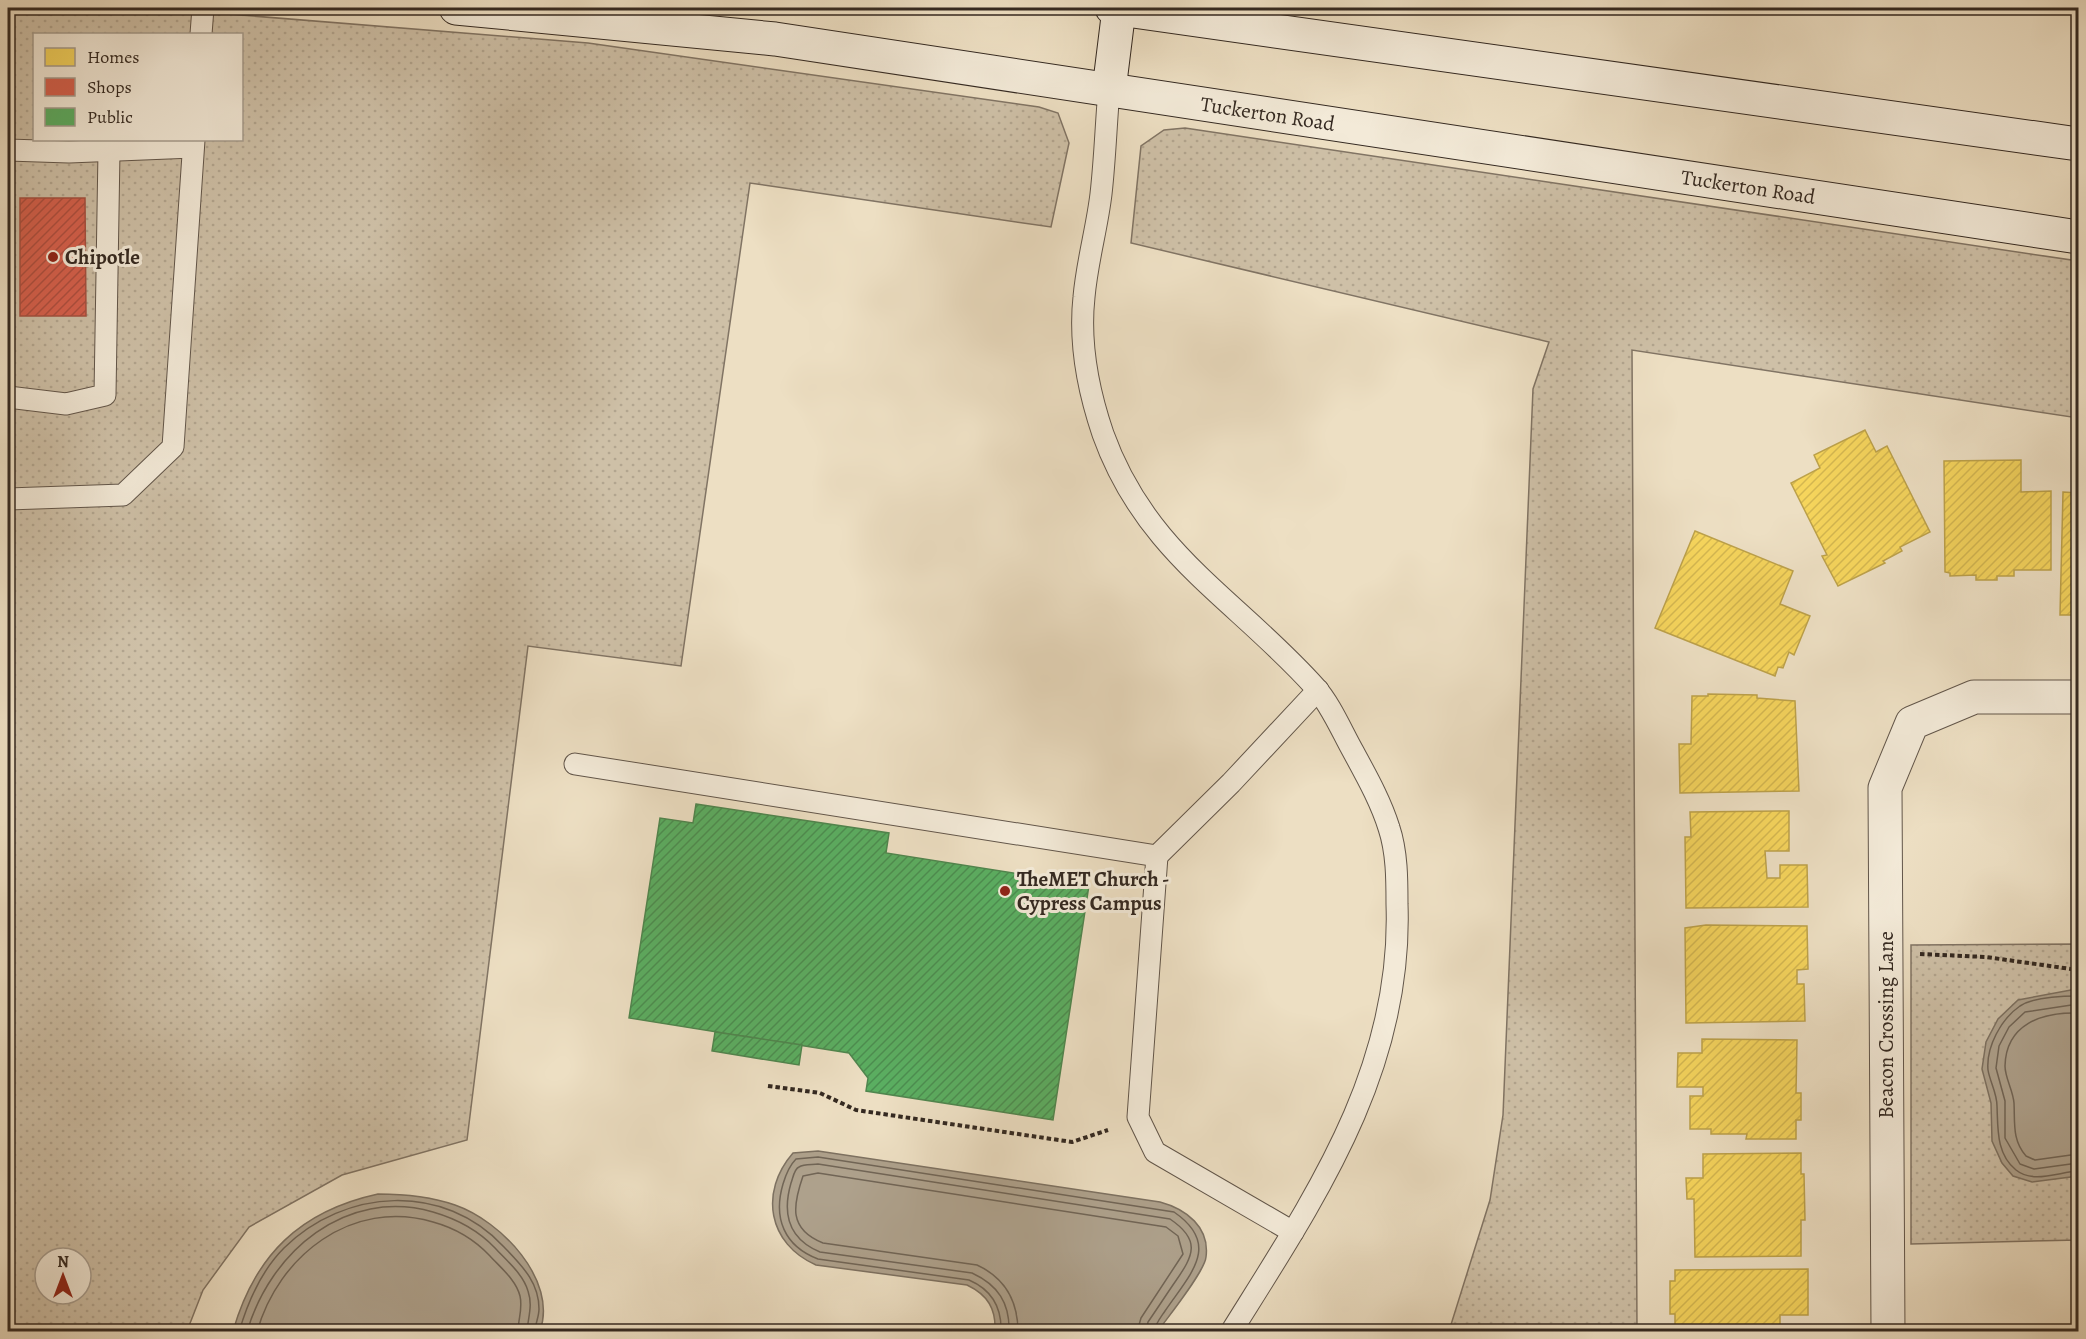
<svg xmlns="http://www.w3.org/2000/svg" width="2086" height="1339" viewBox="0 0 2086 1339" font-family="Alegreya,serif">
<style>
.grass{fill:url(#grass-dots);stroke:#817464;stroke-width:1.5;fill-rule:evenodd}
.water{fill:#aea18c;stroke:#7d7161;stroke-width:1.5}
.homes{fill:url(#homes-hatch);stroke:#bca14a;stroke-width:1.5}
.shops{fill:url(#shops-hatch);stroke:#a55040;stroke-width:1.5}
.public{fill:url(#public-hatch);stroke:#4f864e;stroke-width:1.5}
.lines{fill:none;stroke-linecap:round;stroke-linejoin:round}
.shore{stroke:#716556;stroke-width:1.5}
.service-casing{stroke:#62564a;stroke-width:23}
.minor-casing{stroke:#62564a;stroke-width:35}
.secondary-casing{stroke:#342921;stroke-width:35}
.path{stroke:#342921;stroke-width:4;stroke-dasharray:4.5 3;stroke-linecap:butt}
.service{stroke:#f3ead8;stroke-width:21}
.minor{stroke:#f3ead8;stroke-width:33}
.secondary{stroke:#f3ead8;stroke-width:33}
.poi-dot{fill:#8f2418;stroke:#f3ead8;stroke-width:2}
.labels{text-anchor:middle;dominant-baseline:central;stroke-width:6;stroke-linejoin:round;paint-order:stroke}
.street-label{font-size:21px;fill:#342921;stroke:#f3ead8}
.poi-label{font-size:21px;font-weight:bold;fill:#342921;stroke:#f3ead8;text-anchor:start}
</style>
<defs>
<pattern id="grass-dots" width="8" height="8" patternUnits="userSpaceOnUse" patternTransform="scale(1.5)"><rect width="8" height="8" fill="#cec0a7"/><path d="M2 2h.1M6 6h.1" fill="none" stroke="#b2a58f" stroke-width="1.8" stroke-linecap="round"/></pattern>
<pattern id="homes-hatch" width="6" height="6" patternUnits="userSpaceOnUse" patternTransform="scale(1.5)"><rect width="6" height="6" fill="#f6d55c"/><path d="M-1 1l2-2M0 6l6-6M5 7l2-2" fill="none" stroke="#d4b750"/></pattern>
<pattern id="shops-hatch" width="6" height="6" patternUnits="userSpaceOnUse" patternTransform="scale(1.5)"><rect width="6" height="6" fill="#d6604d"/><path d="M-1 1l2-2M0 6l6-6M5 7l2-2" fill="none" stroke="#ae4f40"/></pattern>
<pattern id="public-hatch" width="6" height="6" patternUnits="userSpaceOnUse" patternTransform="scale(1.5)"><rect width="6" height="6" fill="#5aae61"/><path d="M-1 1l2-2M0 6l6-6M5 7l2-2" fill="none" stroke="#4b8e50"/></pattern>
</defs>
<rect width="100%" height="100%" fill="#eddfc3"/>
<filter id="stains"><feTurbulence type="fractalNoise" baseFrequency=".00333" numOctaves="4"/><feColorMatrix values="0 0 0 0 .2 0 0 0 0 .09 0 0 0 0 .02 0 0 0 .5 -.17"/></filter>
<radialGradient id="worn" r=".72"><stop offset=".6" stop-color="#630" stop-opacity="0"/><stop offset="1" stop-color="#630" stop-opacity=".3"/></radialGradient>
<g class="grass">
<path d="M 8,8 L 153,8 L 588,43 L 1039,107 L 1058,113 L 1069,143 L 1051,227 L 750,183 L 681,666 L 528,646 L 467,1140 L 342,1175 L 249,1227 L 203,1290 L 187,1331 L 8,1331 ZM 34,34 L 242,34 L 242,140 L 34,140 ZM 45,1258 L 81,1258 L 81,1294 L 45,1294 Z"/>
<path d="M 1185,128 L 2078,261 L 2078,418 L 1632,350 L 1637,1331 L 1449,1331 L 1490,1200 L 1503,1115 L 1533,389 L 1549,342 L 1131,243 L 1141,146 L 1164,130 Z"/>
<path d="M 2078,944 L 2078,1240 L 1911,1244 L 1911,945 Z"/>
</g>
<g class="water">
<path d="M 2071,990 L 2078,990 L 2078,1176 L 2032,1182 L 2013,1176 L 2002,1163 L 1992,1141 L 1991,1103 L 1982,1069 L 1986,1042 L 1998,1019 L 2018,1000 Z"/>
<path d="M 818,1151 L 1160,1202 C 1186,1209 1210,1227 1206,1257 C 1205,1271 1168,1317 1158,1331 L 995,1331 C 996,1309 988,1295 967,1285 L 816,1265 C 768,1244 759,1192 793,1153 Z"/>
<path d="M 378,1194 C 405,1194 429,1196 455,1205 C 501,1221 558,1280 540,1331 L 233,1331 C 255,1255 300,1211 378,1194 Z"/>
</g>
<g class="homes">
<path d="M 1865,430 L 1876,452 L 1887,446 L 1930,532 L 1900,547 L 1902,551 L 1883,561 L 1885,563 L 1838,586 L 1822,556 L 1827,555 L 1791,483 L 1820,468 L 1814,455 Z"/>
<path d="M 2021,460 L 2021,492 L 2051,491 L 2051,570 L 2014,570 L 2014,576 L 1997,576 L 1997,580 L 1976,580 L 1976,575 L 1950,576 L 1950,573 L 1945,572 L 1944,461 Z"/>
<path d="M 2063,492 L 2078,493 L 2078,615 L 2060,615 Z"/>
<path d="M 1695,531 L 1793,571 L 1780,604 L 1810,616 L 1794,655 L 1789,652 L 1783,668 L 1778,667 L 1775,676 L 1655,628 Z"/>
<path d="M 1708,694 L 1757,695 L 1757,698 L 1795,701 L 1799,791 L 1680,793 L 1679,744 L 1691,744 L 1692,696 L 1708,696 Z"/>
<path d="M 1789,811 L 1789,851 L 1765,851 L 1767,878 L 1780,878 L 1780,865 L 1807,865 L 1808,907 L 1686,908 L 1685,837 L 1691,837 L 1690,812 Z"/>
<path d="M 1706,925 L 1807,926 L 1808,969 L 1797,970 L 1797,984 L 1804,984 L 1805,1021 L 1686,1023 L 1685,928 Z"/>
<path d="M 1702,1039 L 1797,1040 L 1796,1093 L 1801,1093 L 1801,1120 L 1796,1120 L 1796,1139 L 1746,1139 L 1747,1134 L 1711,1134 L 1711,1129 L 1690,1129 L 1690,1096 L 1703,1096 L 1703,1087 L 1677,1087 L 1678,1053 L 1702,1053 Z"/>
<path d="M 1801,1153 L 1801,1174 L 1804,1174 L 1805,1220 L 1801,1220 L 1801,1256 L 1695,1257 L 1694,1199 L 1687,1199 L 1686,1178 L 1703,1178 L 1703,1154 Z"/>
<path d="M 1808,1269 L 1808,1315 L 1780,1315 L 1780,1330 L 1783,1332 L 1675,1332 L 1675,1314 L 1670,1314 L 1670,1281 L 1675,1281 L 1675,1270 Z"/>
</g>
<path class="shops" d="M 20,198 L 85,198 L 86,316 L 20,316 Z"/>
<g class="public">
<path d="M 696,804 L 889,833 L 886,853 L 1089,885 L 1053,1120 L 866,1091 L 868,1078 L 849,1053 L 629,1018 L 660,818 L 693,823 Z"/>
<path d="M 715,1032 L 802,1045 L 799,1065 L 712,1051 Z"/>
</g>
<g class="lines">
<g class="shore">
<path d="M 2078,996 C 2062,996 2034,997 2020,1006 C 2001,1019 1986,1047 1988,1070 C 1990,1082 1997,1093 1997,1106 C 1998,1128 1996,1154 2016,1170 C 2033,1184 2059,1172 2078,1171"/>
<path d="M 2078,1004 L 2025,1012 L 2009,1027 L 1999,1046 L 1996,1068 L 2005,1101 L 2005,1138 L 2020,1164 L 2034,1169 L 2078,1163"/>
<path d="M 2078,1013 C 2042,1012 2006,1024 2005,1066 C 2005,1078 2013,1090 2014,1103 C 2015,1123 2012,1140 2026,1156 L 2035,1160 L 2078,1154"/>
<path d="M 239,1332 C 248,1301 261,1271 284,1248 C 345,1188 444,1182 504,1247 C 522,1266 539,1282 539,1309 C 539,1317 535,1324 535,1332"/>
<path d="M 247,1332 C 270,1252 346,1187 433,1212 C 457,1219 478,1230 495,1248 C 507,1261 523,1274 528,1291 C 533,1306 528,1317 527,1332"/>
<path d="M 257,1332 C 278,1256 352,1198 433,1222 C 455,1228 474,1239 490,1256 C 501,1268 516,1280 520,1296 C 523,1309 518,1319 518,1332"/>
<path d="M 1001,1332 C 1002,1307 992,1290 969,1280 L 818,1259 C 784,1246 773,1218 783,1184 C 786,1174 789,1166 796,1159 L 818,1157 L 1174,1212 C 1222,1245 1190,1274 1165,1311 C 1161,1317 1155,1324 1154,1332"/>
<path d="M 1009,1332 C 1010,1303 998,1285 972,1273 L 820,1252 C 789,1239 782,1214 791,1183 C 793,1178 794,1169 799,1167 C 804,1164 813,1165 818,1164 L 1170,1219 C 1201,1240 1194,1255 1175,1282 C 1166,1295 1157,1309 1148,1322 L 1146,1332"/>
<path d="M 1018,1332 C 1018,1300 1005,1278 977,1265 L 823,1243 C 788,1229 793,1205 803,1176 L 818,1173 L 1166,1227 L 1178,1236 L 1183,1254 L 1141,1318 L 1137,1332"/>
</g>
<defs>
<g id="service">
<path d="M 201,34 L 203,8"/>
<path d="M 1109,90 C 1106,124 1105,159 1101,194 C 1097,228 1087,262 1084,297 C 1079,343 1088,390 1103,434 C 1146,554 1235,598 1315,687 C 1331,705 1342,732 1354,753 C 1367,777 1381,802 1389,828 C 1397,852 1397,880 1397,904 C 1403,1070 1315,1197 1231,1332"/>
<path d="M 8,150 L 69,152 L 193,147"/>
<path d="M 8,397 L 66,404 L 105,395 L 109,151"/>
<path d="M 8,499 L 123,495 L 173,447 L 194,140"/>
<path d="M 575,764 L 1157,856 L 1231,783 L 1318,690"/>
<path d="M 1157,856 L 1138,1117 L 1155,1152 L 1293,1232"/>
</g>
<path id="minor" d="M 1888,1332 L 1885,788 L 1912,723 L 1974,697 L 2078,697"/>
<g id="secondary">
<path id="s1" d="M 456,8 L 775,39 L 2078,237"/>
<path d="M 1112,8 L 2078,144"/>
<path d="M 1109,90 L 1119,9"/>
</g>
</defs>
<use href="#service" class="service-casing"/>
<use href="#minor" class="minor-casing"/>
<use href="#secondary" class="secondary-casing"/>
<g class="path">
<path d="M 1920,954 L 1986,957 L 2078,970"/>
<path d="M 768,1086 L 820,1093 L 856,1110 L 1072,1142 L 1108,1130"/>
</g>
<use href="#service" class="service"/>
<use href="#minor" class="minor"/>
<use href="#secondary" class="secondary"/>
</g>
<g class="poi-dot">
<circle cx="53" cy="257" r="6"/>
<circle cx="1005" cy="891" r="6"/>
</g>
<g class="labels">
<g class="street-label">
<text stroke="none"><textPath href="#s1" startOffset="819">Tuckerton Road</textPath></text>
<text stroke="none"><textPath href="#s1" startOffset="1305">Tuckerton Road</textPath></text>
<text transform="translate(1886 1025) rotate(-90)">Beacon Crossing Lane</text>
</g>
<g class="poi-label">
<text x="65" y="257">Chipotle</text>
<text x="1017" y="879">TheMET Church -<tspan x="1017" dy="24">Cypress Campus</tspan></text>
</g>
</g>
<rect width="2086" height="1339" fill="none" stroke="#eddfc3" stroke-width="30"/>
<rect x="9" y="9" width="2068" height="1321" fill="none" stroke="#342921" stroke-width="3"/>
<rect x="15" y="15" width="2056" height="1309" fill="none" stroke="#342921" stroke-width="1.5"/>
<rect x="33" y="33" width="210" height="108" fill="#f3ead8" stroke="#a79d8f" stroke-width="1.5"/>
<rect x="45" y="48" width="30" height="18" fill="#f6d55c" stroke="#a79d8f" stroke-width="1.5"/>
<text x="87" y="63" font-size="18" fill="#342921">Homes</text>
<rect x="45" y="78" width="30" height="18" fill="#d6604d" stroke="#a79d8f" stroke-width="1.5"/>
<text x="87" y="93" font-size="18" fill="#342921">Shops</text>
<rect x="45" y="108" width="30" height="18" fill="#5aae61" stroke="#a79d8f" stroke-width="1.5"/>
<text x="87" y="123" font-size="18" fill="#342921">Public</text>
<g transform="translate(63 1276)"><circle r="28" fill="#f3ead8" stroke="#a79d8f" stroke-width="1.5"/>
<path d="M0-4.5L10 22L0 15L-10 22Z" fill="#8f2418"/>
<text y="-9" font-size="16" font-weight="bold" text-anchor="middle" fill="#342921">N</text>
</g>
<rect width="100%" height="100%" filter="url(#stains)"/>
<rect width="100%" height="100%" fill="url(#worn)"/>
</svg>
